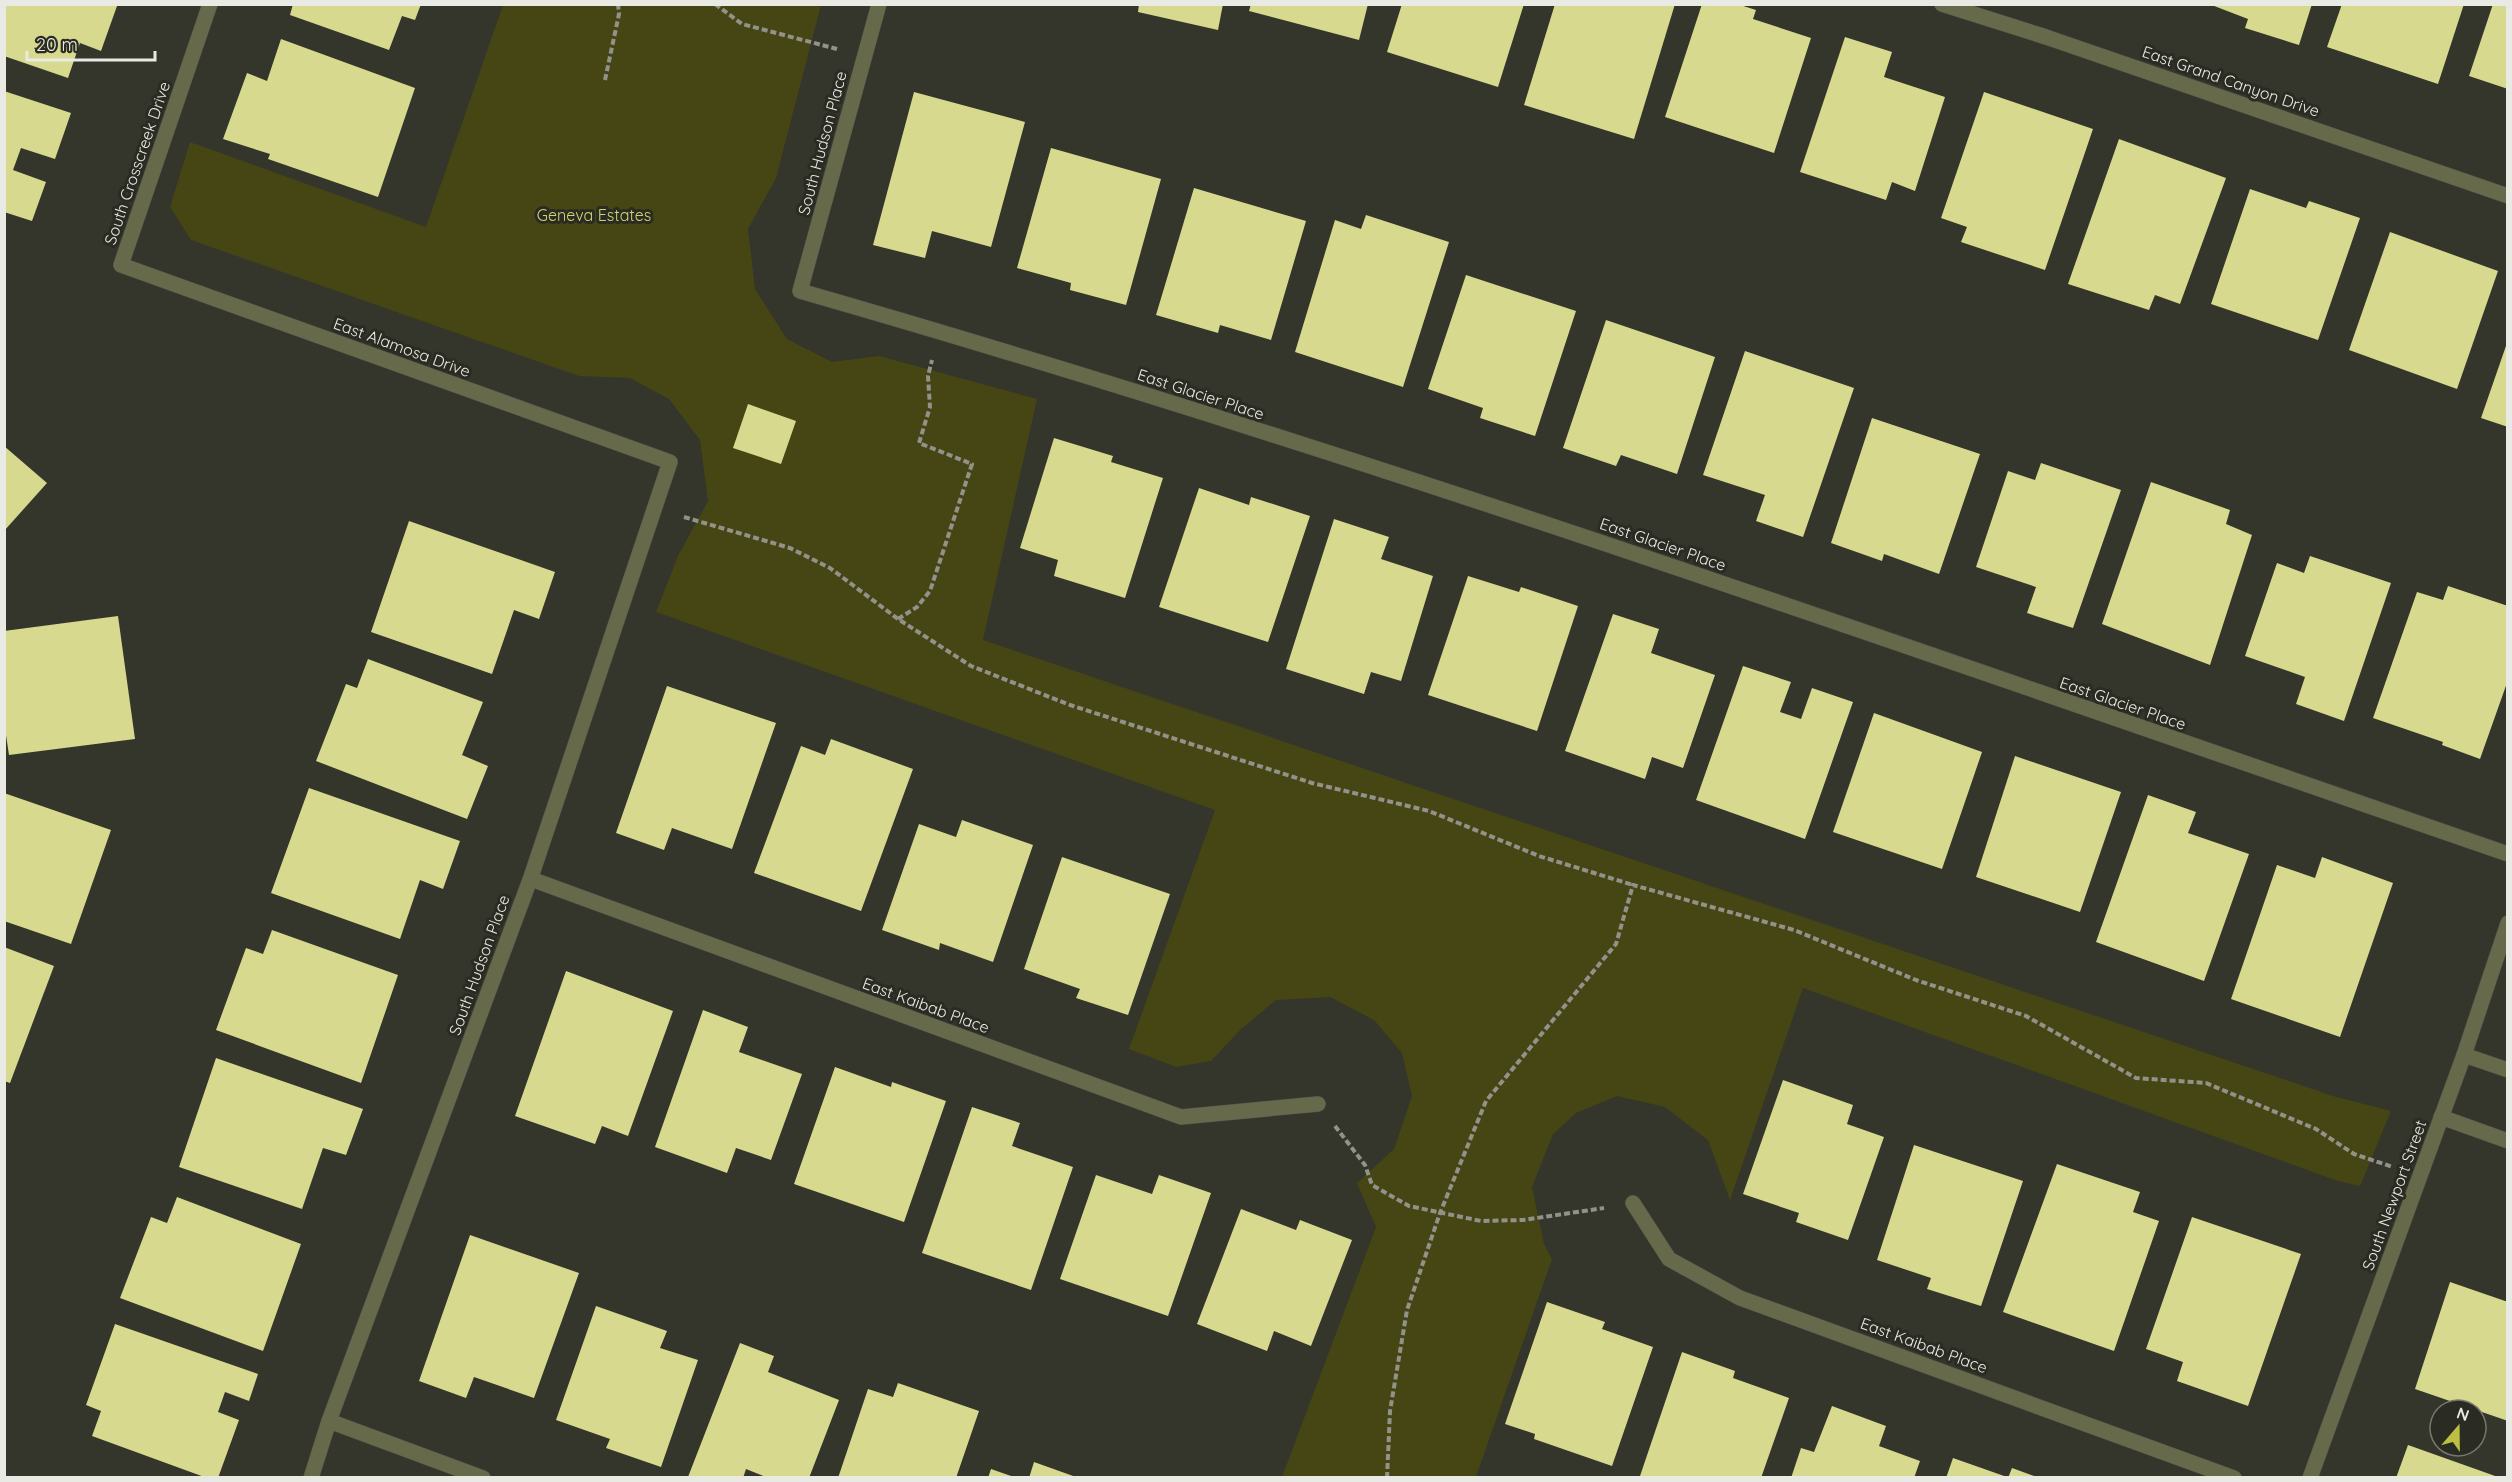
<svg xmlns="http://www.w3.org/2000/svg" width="2512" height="1482" viewBox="0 0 2512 1482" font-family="Quicksand,sans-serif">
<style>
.green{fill:#464615}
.building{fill:#d7da8e}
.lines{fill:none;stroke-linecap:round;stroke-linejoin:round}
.minor-casing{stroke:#515249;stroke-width:16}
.path{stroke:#92928a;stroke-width:4;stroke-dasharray:6 3;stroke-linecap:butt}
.minor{stroke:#67694b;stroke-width:15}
.labels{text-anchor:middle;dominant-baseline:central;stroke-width:6;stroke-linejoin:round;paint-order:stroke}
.street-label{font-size:16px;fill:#eaeae4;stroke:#2a2b22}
.park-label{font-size:16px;fill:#d2d56d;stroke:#2a2b22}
</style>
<rect width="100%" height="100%" fill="#34352b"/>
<path class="green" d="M 503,5 L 821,5 L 776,178 L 748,229 L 755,289 L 787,339 L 832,362 L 879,356 L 1037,399 L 983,640 L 2333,1096 L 2391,1111 L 2360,1186 L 2338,1181 L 1803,988 L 1730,1200 L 1708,1140 L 1665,1107 L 1617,1096 L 1576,1113 L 1553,1134 L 1532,1187 L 1544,1244 L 1552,1259 L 1476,1477 L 1282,1477 L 1376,1227 L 1357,1183 L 1394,1149 L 1412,1096 L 1402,1053 L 1374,1020 L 1330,997 L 1276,1000 L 1240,1030 L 1211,1061 L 1176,1067 L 1129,1049 L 1215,810 L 656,612 L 678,556 L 708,501 L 700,440 L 669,399 L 630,378 L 579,376 L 191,240 L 170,207 L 190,142 L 426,227 Z"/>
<g class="building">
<path d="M 4,4 L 112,4 L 117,6 L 101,51 L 80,43 L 68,78 L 4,56 Z"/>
<path d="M 293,4 L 421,4 L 415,20 L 402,16 L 389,50 L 290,15 Z"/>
<path d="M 1139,4 L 1223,4 L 1218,30 L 1138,12 Z"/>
<path d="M 1251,4 L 1368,4 L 1359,40 L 1249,11 Z"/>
<path d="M 1402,4 L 1524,4 L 1498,87 L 1387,52 Z"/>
<path d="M 1555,4 L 1675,4 L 1634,139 L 1524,105 Z"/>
<path d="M 1702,4 L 1737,4 L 1756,10 L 1753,19 L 1811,38 L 1774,153 L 1665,117 Z"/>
<path d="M 2209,4 L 2312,4 L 2299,45 L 2245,28 L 2248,19 Z"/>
<path d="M 2342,4 L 2464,4 L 2438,84 L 2327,47 Z"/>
<path d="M 2493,4 L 2508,4 L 2508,89 L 2469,76 Z"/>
<path d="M 1845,37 L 1892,52 L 1884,77 L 1945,97 L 1915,191 L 1892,182 L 1886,200 L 1800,172 Z"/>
<path d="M 281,39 L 415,88 L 378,197 L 268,159 L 270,154 L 223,139 L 247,73 L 267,81 Z"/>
<path d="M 4,91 L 71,113 L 55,159 L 21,148 L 13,170 L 46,182 L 32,221 L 4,212 Z"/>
<path d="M 914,92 L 1025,122 L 991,247 L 932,231 L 925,258 L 873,245 Z"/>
<path d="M 1984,92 L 2093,129 L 2045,270 L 1961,242 L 1967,227 L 1941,218 Z"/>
<path d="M 2119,139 L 2226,178 L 2180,304 L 2155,295 L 2149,310 L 2068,284 Z"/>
<path d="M 1051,148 L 1161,179 L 1126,305 L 1070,290 L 1071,283 L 1017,268 Z"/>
<path d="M 1194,188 L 1306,221 L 1271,340 L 1220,325 L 1218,333 L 1156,315 Z"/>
<path d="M 2250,189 L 2306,208 L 2309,201 L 2360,218 L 2318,340 L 2211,304 Z"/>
<path d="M 1366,215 L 1449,242 L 1403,387 L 1295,352 L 1335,220 L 1361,229 Z"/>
<path d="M 2390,232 L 2498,271 L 2457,389 L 2349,350 Z"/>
<path d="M 1466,275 L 1576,311 L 1535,436 L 1480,418 L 1483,408 L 1428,389 Z"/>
<path d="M 1606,320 L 1715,357 L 1677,474 L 1621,455 L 1616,466 L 1563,448 Z"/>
<path d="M 2507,343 L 2508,343 L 2508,427 L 2481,418 Z"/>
<path d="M 1745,351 L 1854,388 L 1803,537 L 1756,521 L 1765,495 L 1703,475 Z"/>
<path d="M 748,404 L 796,421 L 781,464 L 733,448 Z"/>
<path d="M 1872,418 L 1980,454 L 1939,574 L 1884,554 L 1882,561 L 1831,543 Z"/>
<path d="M 1054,438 L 1113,456 L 1111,462 L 1163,478 L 1125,598 L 1054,576 L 1058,560 L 1020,548 Z"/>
<path d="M 4,446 L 47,483 L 4,531 Z"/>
<path d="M 2041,463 L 2121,490 L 2073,628 L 2027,613 L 2036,587 L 1976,567 L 2008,471 L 2035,480 Z"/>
<path d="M 2151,482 L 2230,510 L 2226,524 L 2252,535 L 2210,665 L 2102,624 Z"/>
<path d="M 1199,488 L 1249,505 L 1251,497 L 1310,516 L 1268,642 L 1159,607 Z"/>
<path d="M 1334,519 L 1389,537 L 1381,559 L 1433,576 L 1401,681 L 1371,672 L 1364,694 L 1286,669 Z"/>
<path d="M 409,521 L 555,572 L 539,619 L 514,610 L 492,674 L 371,632 Z"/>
<path d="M 2310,556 L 2391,583 L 2344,721 L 2296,704 L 2305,677 L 2245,656 L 2277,563 L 2304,573 Z"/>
<path d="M 1468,576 L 1519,592 L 1521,587 L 1578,606 L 1537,731 L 1428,695 Z"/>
<path d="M 2448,586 L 2508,606 L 2508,680 L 2480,759 L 2442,745 L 2443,742 L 2373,718 L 2417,592 L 2443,600 Z"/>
<path d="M 1613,614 L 1659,629 L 1651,653 L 1715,675 L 1683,768 L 1652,757 L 1645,779 L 1565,751 Z"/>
<path d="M 118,616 L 135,739 L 9,755 L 4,722 L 4,631 Z"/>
<path d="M 368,659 L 483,702 L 462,755 L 488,766 L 467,819 L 316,761 L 346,684 L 357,688 Z"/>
<path d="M 1743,666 L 1791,682 L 1780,712 L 1801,719 L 1812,688 L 1853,702 L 1805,839 L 1696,800 Z"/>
<path d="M 667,686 L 776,723 L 732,849 L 672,828 L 664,850 L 616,833 Z"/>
<path d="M 1874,713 L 1982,752 L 1942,869 L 1833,832 Z"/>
<path d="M 831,739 L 913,769 L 861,911 L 754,873 L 801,746 L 825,755 Z"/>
<path d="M 2015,756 L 2121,792 L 2080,912 L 1976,877 Z"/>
<path d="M 309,788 L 460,841 L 443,889 L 420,880 L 400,939 L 271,893 Z"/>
<path d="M 4,793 L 111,830 L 71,944 L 4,921 Z"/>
<path d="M 2148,795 L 2196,812 L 2188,833 L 2249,854 L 2204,981 L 2096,942 Z"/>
<path d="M 962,820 L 1033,845 L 993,962 L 940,943 L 939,950 L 882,930 L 919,824 L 956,837 Z"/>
<path d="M 1062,857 L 1170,894 L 1128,1015 L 1076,998 L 1080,989 L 1024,969 Z"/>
<path d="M 2322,857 L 2393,883 L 2340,1037 L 2231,999 L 2277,865 L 2315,878 Z"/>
<path d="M 272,930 L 398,975 L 361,1083 L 216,1030 L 246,948 L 263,954 Z"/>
<path d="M 4,947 L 54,966 L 10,1083 L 4,1081 Z"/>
<path d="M 566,971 L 673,1011 L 628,1136 L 602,1126 L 595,1144 L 515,1116 Z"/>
<path d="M 703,1010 L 748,1027 L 739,1052 L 802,1074 L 771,1160 L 736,1148 L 727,1173 L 655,1147 Z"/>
<path d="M 216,1058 L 363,1109 L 346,1155 L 323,1148 L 302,1209 L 179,1167 Z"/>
<path d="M 835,1067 L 891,1087 L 892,1082 L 946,1101 L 904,1222 L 794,1184 Z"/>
<path d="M 1783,1080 L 1853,1105 L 1847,1124 L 1884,1137 L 1848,1240 L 1796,1222 L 1799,1213 L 1743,1194 Z"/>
<path d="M 972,1107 L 1020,1123 L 1012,1146 L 1073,1167 L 1031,1290 L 922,1253 Z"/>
<path d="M 1914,1145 L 2023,1181 L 1981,1306 L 1927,1289 L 1931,1278 L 1877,1260 Z"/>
<path d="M 2057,1164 L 2140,1192 L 2133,1212 L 2159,1221 L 2114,1351 L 2003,1312 Z"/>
<path d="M 1096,1175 L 1152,1194 L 1159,1175 L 1211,1193 L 1168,1316 L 1060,1279 Z"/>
<path d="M 177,1197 L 301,1244 L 263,1351 L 120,1298 L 151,1217 L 167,1223 Z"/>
<path d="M 1241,1209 L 1296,1230 L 1300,1220 L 1352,1240 L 1311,1346 L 1274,1331 L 1267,1351 L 1197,1324 Z"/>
<path d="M 2192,1217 L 2301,1254 L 2248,1406 L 2177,1381 L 2183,1362 L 2146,1349 Z"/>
<path d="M 470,1235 L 579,1273 L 534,1398 L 474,1377 L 466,1398 L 419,1381 Z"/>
<path d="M 2450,1282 L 2508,1302 L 2508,1421 L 2415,1389 Z"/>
<path d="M 1547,1302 L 1605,1322 L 1602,1329 L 1653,1347 L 1612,1466 L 1534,1439 L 1535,1434 L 1505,1424 Z"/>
<path d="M 596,1306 L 667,1331 L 660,1348 L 698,1360 L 661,1467 L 606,1448 L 610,1439 L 556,1420 Z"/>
<path d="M 115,1324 L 258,1374 L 249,1401 L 225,1392 L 218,1412 L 239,1420 L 218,1478 L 207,1478 L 92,1436 L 101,1411 L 86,1405 Z"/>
<path d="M 740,1343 L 774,1356 L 768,1372 L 839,1400 L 809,1478 L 768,1478 L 746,1469 L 743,1478 L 688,1477 Z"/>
<path d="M 1682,1352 L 1735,1371 L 1733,1378 L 1789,1398 L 1761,1478 L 1640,1476 Z"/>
<path d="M 898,1383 L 979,1411 L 956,1478 L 838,1478 L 868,1389 L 893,1397 Z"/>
<path d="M 1832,1406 L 1886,1426 L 1879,1446 L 1920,1461 L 1914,1478 L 1791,1478 L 1801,1448 L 1814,1452 Z"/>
<path d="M 2408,1445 L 2498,1477 L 2498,1478 L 2396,1478 Z"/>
<path d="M 1953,1458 L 2007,1477 L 2007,1478 L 1946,1478 Z"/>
<path d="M 1034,1462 L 1076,1477 L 1076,1478 L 1029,1478 Z"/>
<path d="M 2012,1468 L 2037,1477 L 2037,1478 L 2008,1478 Z"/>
<path d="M 991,1469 L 1014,1477 L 1014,1478 L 988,1478 Z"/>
</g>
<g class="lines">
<defs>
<g id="minor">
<path d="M 210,4 L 121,265 L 670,462 L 531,877 L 329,1421 L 311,1478"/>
<path d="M 879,4 L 800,291 C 1376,456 1941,659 2508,854"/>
<path d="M 1942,4 L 2046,37 L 2508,196"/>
<path d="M 531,879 L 1181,1117 L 1318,1104"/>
<path d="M 2464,1055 L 2508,1070"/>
<path d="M 2441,1117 L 2508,1141"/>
<path d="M 1633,1203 L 1669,1259 L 1740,1298 L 2234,1478"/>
<path d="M 329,1421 L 483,1478"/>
<path d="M 2310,1478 L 2464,1055 L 2508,923"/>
</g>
</defs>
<use href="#minor" class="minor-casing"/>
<g class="path">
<path d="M 715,4 L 742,24 L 837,49"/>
<path d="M 605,80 L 619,14 L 618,4"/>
<path d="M 684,517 L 790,548 L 830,568 L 898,619 L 971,666 L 1070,705 L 1312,783 L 1429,811 L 1539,856 L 1633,885"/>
<path d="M 898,619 L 917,607 L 930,591 L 972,464 L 919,443 L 930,407 L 928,376 L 932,360"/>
<path d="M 1335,1126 L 1365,1165 L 1372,1185 L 1409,1206 L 1481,1221 L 1523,1220 L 1604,1208"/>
<path d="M 1387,1478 L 1390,1411 L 1407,1310 L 1440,1213 L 1486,1101 L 1616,944 L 1633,885 L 1794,930 L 1916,980 L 2026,1016 L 2136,1078 L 2206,1083 L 2316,1129 L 2354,1154 L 2393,1167"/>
</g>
<use href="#minor" class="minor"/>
</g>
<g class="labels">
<g class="street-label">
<text transform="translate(2231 81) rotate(19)">East Grand Canyon Drive</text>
<text transform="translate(822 143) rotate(-75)">South Hudson Place</text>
<text transform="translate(137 163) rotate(-71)">South Crosscreek Drive</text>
<text transform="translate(402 347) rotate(20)">East Alamosa Drive</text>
<text transform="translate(1201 394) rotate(18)">East Glacier Place</text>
<text transform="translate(1663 544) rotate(19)">East Glacier Place</text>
<text transform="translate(2123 703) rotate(19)">East Glacier Place</text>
<text transform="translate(479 965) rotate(-70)">South Hudson Place</text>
<text transform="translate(926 1005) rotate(20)">East Kaibab Place</text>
<text transform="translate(2394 1195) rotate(-70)">South Newport Street</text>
<text transform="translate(1924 1345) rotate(20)">East Kaibab Place</text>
</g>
<g class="park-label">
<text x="594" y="215">Geneva Estates</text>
</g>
</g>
<rect width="2512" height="1482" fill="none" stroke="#eaeae4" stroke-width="12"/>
<g transform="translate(2458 1428) rotate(20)"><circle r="28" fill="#2a2b22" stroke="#777770" stroke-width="1.5"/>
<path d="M0-4.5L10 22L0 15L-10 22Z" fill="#bdbf43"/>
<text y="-9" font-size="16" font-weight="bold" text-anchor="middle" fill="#eaeae4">N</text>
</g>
<path d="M27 51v9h128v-9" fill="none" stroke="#eaeae4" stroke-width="3"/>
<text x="36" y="51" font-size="18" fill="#eaeae4" stroke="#2a2b22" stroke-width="4.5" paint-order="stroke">20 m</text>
</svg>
